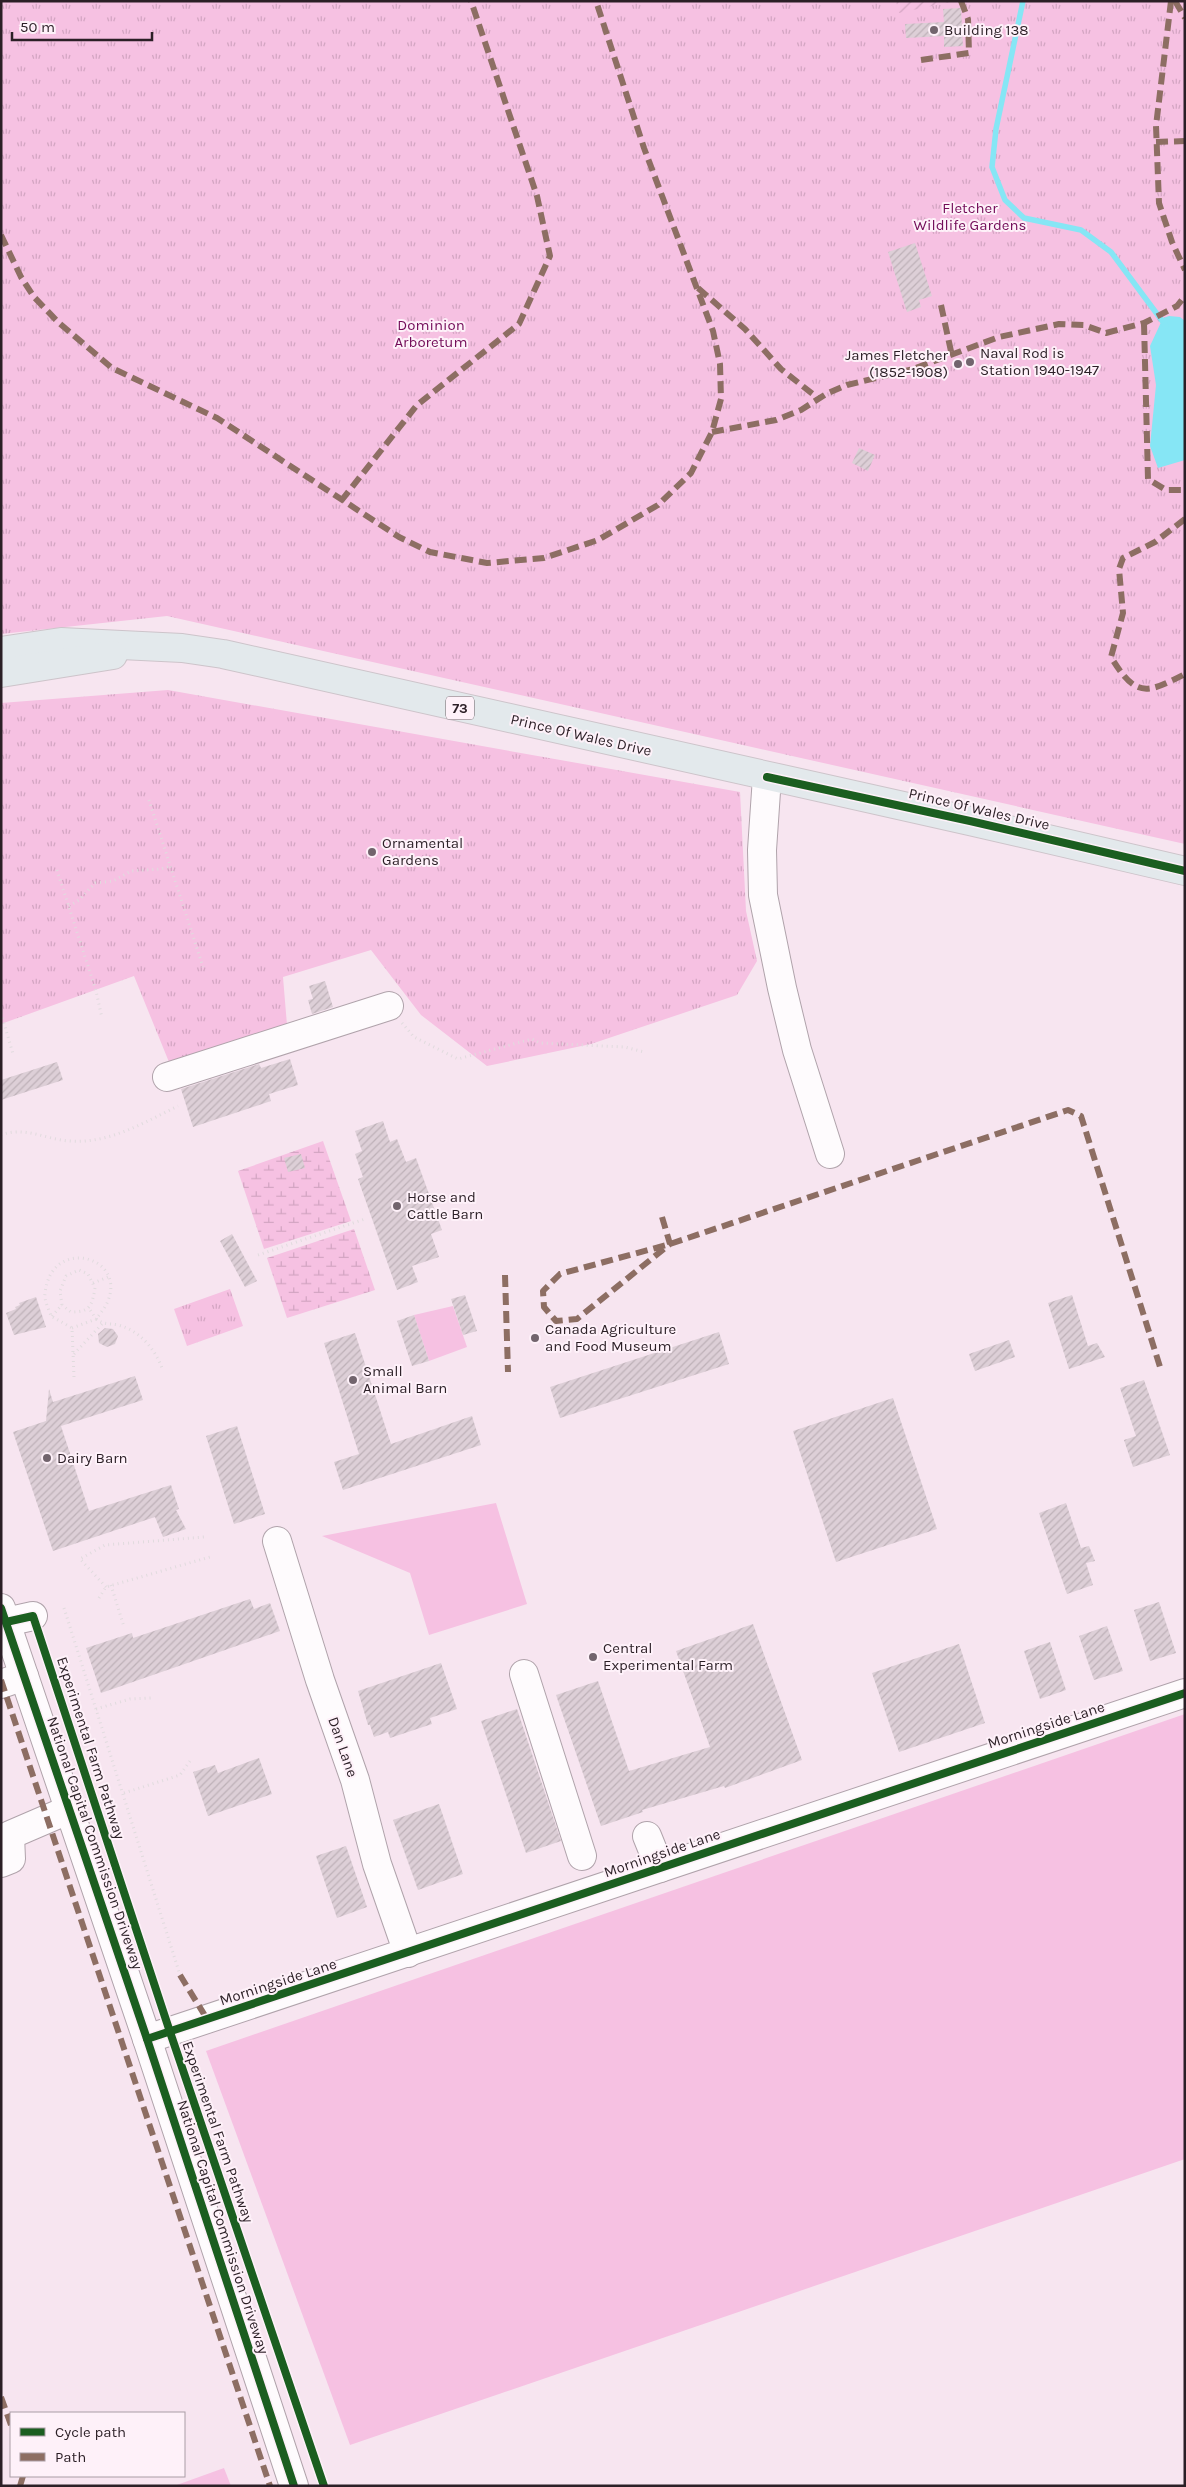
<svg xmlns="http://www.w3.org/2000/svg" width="1186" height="2487" viewBox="0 0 1186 2487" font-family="Karla,sans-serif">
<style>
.grass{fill:#f6c1e2}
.wetland{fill:url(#wetland-marsh)}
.park{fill:url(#park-tufts)}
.garden{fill:url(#garden-furrows)}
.water{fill:#86e6f5}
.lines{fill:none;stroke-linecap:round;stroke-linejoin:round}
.stream{stroke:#86e6f5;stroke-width:5.5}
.building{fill:url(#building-hatch)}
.minor-casing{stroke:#b0a3ab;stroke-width:30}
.major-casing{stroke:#cdc4ca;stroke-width:30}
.path{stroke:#e1dbde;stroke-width:3;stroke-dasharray:1 4;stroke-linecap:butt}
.minor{stroke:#fefbfd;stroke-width:28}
.major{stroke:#e3e9ec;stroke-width:28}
.quiet{stroke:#8d6e63;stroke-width:6;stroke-dasharray:12 6;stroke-linecap:butt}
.cycleway-casing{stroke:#fef1f9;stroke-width:11}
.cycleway{stroke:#1b5e20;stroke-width:8}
.poi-dot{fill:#72646d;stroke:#fef1f9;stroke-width:2}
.labels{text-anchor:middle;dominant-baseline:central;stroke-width:4;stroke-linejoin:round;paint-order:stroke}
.shield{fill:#fef1f9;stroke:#6a5e65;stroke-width:1}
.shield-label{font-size:14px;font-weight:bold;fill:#2b1f26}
.poi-label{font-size:15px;fill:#2b1f26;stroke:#fef1f9;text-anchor:start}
.park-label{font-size:15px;fill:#720b58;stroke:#fef1f9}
.street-label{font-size:15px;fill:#2b1f26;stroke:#fef1f9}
</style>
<defs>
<pattern id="wetland-marsh" width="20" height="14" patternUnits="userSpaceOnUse" patternTransform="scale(1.25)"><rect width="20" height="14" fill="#f6c1e2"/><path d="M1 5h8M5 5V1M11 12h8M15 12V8" fill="none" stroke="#d3a5c2"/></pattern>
<pattern id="park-tufts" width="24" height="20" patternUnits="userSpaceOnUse" patternTransform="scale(1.25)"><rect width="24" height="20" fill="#f6c1e2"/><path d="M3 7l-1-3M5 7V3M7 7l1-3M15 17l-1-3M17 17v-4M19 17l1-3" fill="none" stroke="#d3a5c2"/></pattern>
<pattern id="garden-furrows" width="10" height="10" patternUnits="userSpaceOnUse" patternTransform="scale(1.25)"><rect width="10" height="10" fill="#f6c1e2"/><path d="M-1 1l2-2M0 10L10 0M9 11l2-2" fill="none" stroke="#d3a5c2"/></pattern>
<pattern id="building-hatch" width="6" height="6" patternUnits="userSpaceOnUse" patternTransform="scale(1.25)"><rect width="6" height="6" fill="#ddcfd7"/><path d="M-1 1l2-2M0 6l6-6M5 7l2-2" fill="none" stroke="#beb1b8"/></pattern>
</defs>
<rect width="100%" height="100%" fill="#f7e5f0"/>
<g class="grass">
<path d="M 453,1306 L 467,1347 L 429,1361 L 414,1315 Z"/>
<path d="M 496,1503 L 527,1604 L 429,1635 L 410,1573 L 322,1536 Z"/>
<path d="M 1185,1714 L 1185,2159 L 350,2445 L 206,2051 Z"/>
<path d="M 224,2468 L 231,2486 L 174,2486 Z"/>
</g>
<g class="wetland">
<path d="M 323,1141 L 351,1221 L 264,1249 L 238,1171 Z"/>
<path d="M 354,1229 L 375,1290 L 287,1318 L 267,1258 Z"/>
</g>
<g class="park">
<path d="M 1,1 L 1185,1 L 1185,844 L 167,616 L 1,634 Z"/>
<path d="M 168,690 L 740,792 L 746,911 L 757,961 L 737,995 L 591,1044 L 487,1066 L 421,1015 L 371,950 L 283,977 L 287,1025 L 171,1067 L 134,976 L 1,1024 L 1,703 Z"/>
<path d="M 230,1289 L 243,1326 L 187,1346 L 174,1309 Z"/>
</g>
<path class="garden" d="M 896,1 L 955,1 L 899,13 Z"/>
<path class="water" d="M 1169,316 L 1180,317 L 1185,321 L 1185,460 L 1158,468 L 1150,446 L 1156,385 L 1150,346 L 1163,318 Z"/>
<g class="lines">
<path class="stream" d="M 1023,1 L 996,129 L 992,167 L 1005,200 L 1024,218 L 1081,230 L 1111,252 L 1166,326"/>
</g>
<g class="building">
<path d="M 961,8 L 963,46 L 944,47 L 944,36 L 906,38 L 905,24 L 944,22 L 943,9 Z"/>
<path d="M 915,243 L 932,296 L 919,300 L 921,307 L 907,312 L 888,252 Z"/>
<path d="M 859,448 L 875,455 L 868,471 L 852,463 Z"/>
<path d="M 325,981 L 333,1007 L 312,1014 L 308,1000 L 313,999 L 309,986 Z"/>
<path d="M 290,1059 L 298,1085 L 269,1094 L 271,1101 L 193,1127 L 181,1089 L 259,1064 L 261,1068 Z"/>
<path d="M 57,1062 L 63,1080 L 1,1100 L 1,1080 Z"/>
<path d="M 383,1121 L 390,1142 L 397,1139 L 406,1162 L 416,1158 L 442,1230 L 431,1234 L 439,1257 L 412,1266 L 418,1282 L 397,1290 L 358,1179 L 363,1177 L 355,1154 L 362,1151 L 355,1131 Z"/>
<path d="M 301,1154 L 305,1168 L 288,1172 L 284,1158 Z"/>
<path d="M 232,1234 L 257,1281 L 245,1287 L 220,1241 Z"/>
<path d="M 465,1295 L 477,1331 L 463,1335 L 451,1299 Z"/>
<path d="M 1072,1295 L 1088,1346 L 1097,1343 L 1105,1357 L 1069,1369 L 1048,1303 Z"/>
<path d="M 36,1297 L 46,1327 L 14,1335 L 6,1313 L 16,1309 L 15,1307 L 20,1305 L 19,1303 Z"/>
<path d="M 414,1315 L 429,1361 L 412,1366 L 397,1321 Z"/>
<path d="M 105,1328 L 113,1329 L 118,1336 L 115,1344 L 107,1347 L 99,1343 L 98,1334 Z"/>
<path d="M 719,1332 L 729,1364 L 560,1418 L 550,1387 Z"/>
<path d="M 355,1333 L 391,1444 L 472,1416 L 481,1445 L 343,1490 L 334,1462 L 359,1454 L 324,1343 Z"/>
<path d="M 1009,1340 L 1015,1357 L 975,1371 L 969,1354 Z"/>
<path d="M 135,1376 L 143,1400 L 61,1426 L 89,1511 L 171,1485 L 179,1509 L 176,1510 L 186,1529 L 163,1537 L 155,1517 L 53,1551 L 13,1432 L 46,1421 L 49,1389 L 53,1402 Z"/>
<path d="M 1144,1380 L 1170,1455 L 1133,1467 L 1124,1440 L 1136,1436 L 1120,1388 Z"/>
<path d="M 893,1398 L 937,1529 L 836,1562 L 793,1431 Z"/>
<path d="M 237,1426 L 265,1514 L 234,1524 L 206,1436 Z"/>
<path d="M 1066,1503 L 1081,1548 L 1089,1546 L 1095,1561 L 1086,1563 L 1093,1585 L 1067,1594 L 1039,1513 Z"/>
<path d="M 250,1599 L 254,1609 L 270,1603 L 280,1631 L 101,1693 L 86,1648 L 132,1633 L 133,1638 Z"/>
<path d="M 1159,1602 L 1176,1653 L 1150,1661 L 1134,1610 Z"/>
<path d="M 753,1624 L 802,1760 L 725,1788 L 724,1786 L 642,1810 L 643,1812 L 601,1826 L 556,1695 L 598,1681 L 629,1771 L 710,1747 L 676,1651 Z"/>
<path d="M 1107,1626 L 1123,1671 L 1094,1680 L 1079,1636 Z"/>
<path d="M 1050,1642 L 1066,1690 L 1040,1699 L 1024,1651 Z"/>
<path d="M 959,1644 L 985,1723 L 899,1752 L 872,1673 Z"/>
<path d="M 441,1663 L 457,1709 L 430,1718 L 432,1724 L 390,1738 L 388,1732 L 374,1737 L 370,1725 L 368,1725 L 358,1691 Z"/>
<path d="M 517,1709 L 561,1841 L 526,1853 L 481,1721 Z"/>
<path d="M 259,1758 L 272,1794 L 208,1816 L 193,1772 L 215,1765 L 218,1773 Z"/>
<path d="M 439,1804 L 463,1874 L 418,1890 L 393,1820 Z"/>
<path d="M 346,1846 L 367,1907 L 337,1918 L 316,1856 Z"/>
</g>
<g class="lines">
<defs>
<g id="minor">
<path d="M 767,777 L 762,850 L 763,895 L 782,988 L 797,1050 L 830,1154"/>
<path d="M 167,1077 L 389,1006"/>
<path d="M 277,1541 L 320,1680 L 355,1780 L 377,1864 L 408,1953"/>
<path d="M 1,1608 L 147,2039 L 294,2486"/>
<path d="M 6,1622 L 33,1616"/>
<path d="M 524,1674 L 582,1856"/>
<path d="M 1,1684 L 24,1676"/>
<path d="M 647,1836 L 660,1868"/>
<path d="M 1,1863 L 11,1859 L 10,1835 L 68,1810"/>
<path d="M 147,2039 L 1185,1693"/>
</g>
<g id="major">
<path d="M 1,651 L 61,642 L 182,648 L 223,654 L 970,821 L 1185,871"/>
<path d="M 1,673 L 113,655"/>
</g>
</defs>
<use href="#minor" class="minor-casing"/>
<use href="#major" class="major-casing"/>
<g class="path">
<path d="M 149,800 L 203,967"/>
<path d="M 57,870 L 96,991 L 102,1018"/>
<path d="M 69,906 L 79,900 L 95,883 L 113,881 L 131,871 L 161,869 L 171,866"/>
<path d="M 1,1013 L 13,1054"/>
<path d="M 402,1023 L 414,1037 L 458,1059 L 532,1039 L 540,1043 L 625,1047 L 644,1052"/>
<path d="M 1,1135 C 24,1126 45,1139 69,1141 C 109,1144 143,1123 178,1106"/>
<path d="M 258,1255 L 365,1219"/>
<path d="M 93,1283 L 108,1277"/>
<path d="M 52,1316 L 62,1305 L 60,1291 L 66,1276 L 79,1270 L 88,1274 L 95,1288 C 92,1306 90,1312 71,1312 L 62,1305"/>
<path d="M 72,1328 L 96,1319 L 89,1308"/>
<path d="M 74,1354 L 102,1324"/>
<path d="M 74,1377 L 72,1328 L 51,1316 C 49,1310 44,1300 45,1294 C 50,1235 129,1256 107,1303 C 104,1309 100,1314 96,1319 C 104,1325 109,1323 118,1325 C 139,1330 155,1349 162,1368"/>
<path d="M 111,1585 L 124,1627"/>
<path d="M 106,1587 L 80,1559 L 105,1545 L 204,1537"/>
<path d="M 99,1598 L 106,1587 L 210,1557"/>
<path d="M 64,1608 L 180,1975"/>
<path d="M 96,1709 L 130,1699 L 151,1698"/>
<path d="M 124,1793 L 180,1775 L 190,1761"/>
</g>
<use href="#minor" class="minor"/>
<use href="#major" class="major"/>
<g class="quiet">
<path d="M 1171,1 L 1156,126 L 1159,203 L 1172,242 L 1185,270"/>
<path d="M 1175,1 L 1185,18"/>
<path d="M 921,60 L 969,53 L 968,19 L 961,1"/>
<path d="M 1156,142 L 1185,141"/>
<path d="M 1,235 L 21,277 L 34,297 L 58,322 L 112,368 L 217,418 L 399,537 L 430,552 L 487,563 L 544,558 L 598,540 L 658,505 L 691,473 L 712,432 L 721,399 L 720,364 L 713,331 L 644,148 L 596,1"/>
<path d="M 698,288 L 745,329 L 781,369 L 819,399"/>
<path d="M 941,305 L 952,356"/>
<path d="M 1144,323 L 1148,479 L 1166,490 L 1185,490"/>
<path d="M 712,432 L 776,420 L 801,410 L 826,394 L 847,385 L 913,369 L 999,337 L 1059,324 L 1084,325 L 1106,333 L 1144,323 L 1177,306 L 1185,296"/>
<path d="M 341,501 L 417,405 L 519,324 L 550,256 L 537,196 L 471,1"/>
<path d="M 1185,519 L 1155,542 L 1123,558 L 1119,569 L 1123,613 L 1111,657 C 1136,698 1146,694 1185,674"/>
<path d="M 662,1217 L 670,1244 L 577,1319 L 556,1321 L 544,1307 L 543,1291 L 560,1274 L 670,1244 L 1068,1110 L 1081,1116 L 1161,1370"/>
<path d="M 505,1275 L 508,1372"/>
<path d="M 1,1680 L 270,2486"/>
<path d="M 180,1975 L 207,2019"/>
<path d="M 1,2397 L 11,2425"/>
<path d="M 20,2486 L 23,2476"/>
</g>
<defs>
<g id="cycleway">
<path d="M 767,777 L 970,821 L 1185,871"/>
<path d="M 1,1608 L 147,2039 L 294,2486"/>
<path d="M 6,1622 L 33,1616 L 170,2032 L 324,2486"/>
<path d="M 147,2039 L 1185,1693"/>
</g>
</defs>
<use href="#cycleway" class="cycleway-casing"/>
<use href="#cycleway" class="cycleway"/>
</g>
<g class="poi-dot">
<circle cx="934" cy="30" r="5"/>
<circle cx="970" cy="362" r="5"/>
<circle cx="958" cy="364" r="5"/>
<circle cx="372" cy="852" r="5"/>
<circle cx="397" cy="1206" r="5"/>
<circle cx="535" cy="1338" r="5"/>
<circle cx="353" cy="1380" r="5"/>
<circle cx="47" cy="1458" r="5"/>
<circle cx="593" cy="1657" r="5"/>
</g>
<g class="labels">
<rect class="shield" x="446" y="696.5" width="28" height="23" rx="4"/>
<g class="shield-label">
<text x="460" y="708">73</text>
</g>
<g class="poi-label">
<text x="944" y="30">Building 138</text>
<text x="980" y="353">Naval Rod is<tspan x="980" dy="17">Station 1940-1947</tspan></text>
<text x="948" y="355" text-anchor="end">James Fletcher<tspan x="948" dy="17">(1852-1908)</tspan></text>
<text x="382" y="843">Ornamental<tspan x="382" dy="17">Gardens</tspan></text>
<text x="407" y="1197">Horse and<tspan x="407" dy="17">Cattle Barn</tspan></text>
<text x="545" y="1329">Canada Agriculture<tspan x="545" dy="17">and Food Museum</tspan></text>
<text x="363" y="1371">Small<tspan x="363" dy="17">Animal Barn</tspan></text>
<text x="57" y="1458">Dairy Barn</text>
<text x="603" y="1648">Central<tspan x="603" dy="17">Experimental Farm</tspan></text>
</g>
<g class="park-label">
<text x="970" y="208">Fletcher<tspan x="970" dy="17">Wildlife Gardens</tspan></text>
<text x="431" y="325">Dominion<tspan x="431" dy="17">Arboretum</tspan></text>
</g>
<g class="street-label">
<text transform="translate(581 735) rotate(13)">Prince Of Wales Drive</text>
<text transform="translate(979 809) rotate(13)">Prince Of Wales Drive</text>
<text transform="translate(1046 1725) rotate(-18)">Morningside Lane</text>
<text transform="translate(343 1747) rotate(71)">Dan Lane</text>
<text transform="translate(91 1748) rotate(72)">Experimental Farm Pathway</text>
<text transform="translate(95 1843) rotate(71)">National Capital Commission Driveway</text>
<text transform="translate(662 1853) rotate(-19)">Morningside Lane</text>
<text transform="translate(278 1982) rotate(-18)">Morningside Lane</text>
<text transform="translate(218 2132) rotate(71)">Experimental Farm Pathway</text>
<text transform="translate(223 2227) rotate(72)">National Capital Commission Driveway</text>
</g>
</g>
<rect width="1186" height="2487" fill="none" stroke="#2b1f26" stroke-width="5"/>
<rect x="10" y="2412" width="175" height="65" fill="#fef1f9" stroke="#aa9da5"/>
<rect x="20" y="2428" width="25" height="8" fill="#1b5e20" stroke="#aa9da5"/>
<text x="55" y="2437" font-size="15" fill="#2b1f26">Cycle path</text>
<rect x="20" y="2453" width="25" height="8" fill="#8d6e63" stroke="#aa9da5"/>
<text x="55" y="2462" font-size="15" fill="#2b1f26">Path</text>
<path d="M12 32v8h140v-8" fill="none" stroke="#2b1f26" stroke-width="2.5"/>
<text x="20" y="32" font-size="15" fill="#2b1f26" stroke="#fef1f9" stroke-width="4" paint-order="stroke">50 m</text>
</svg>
